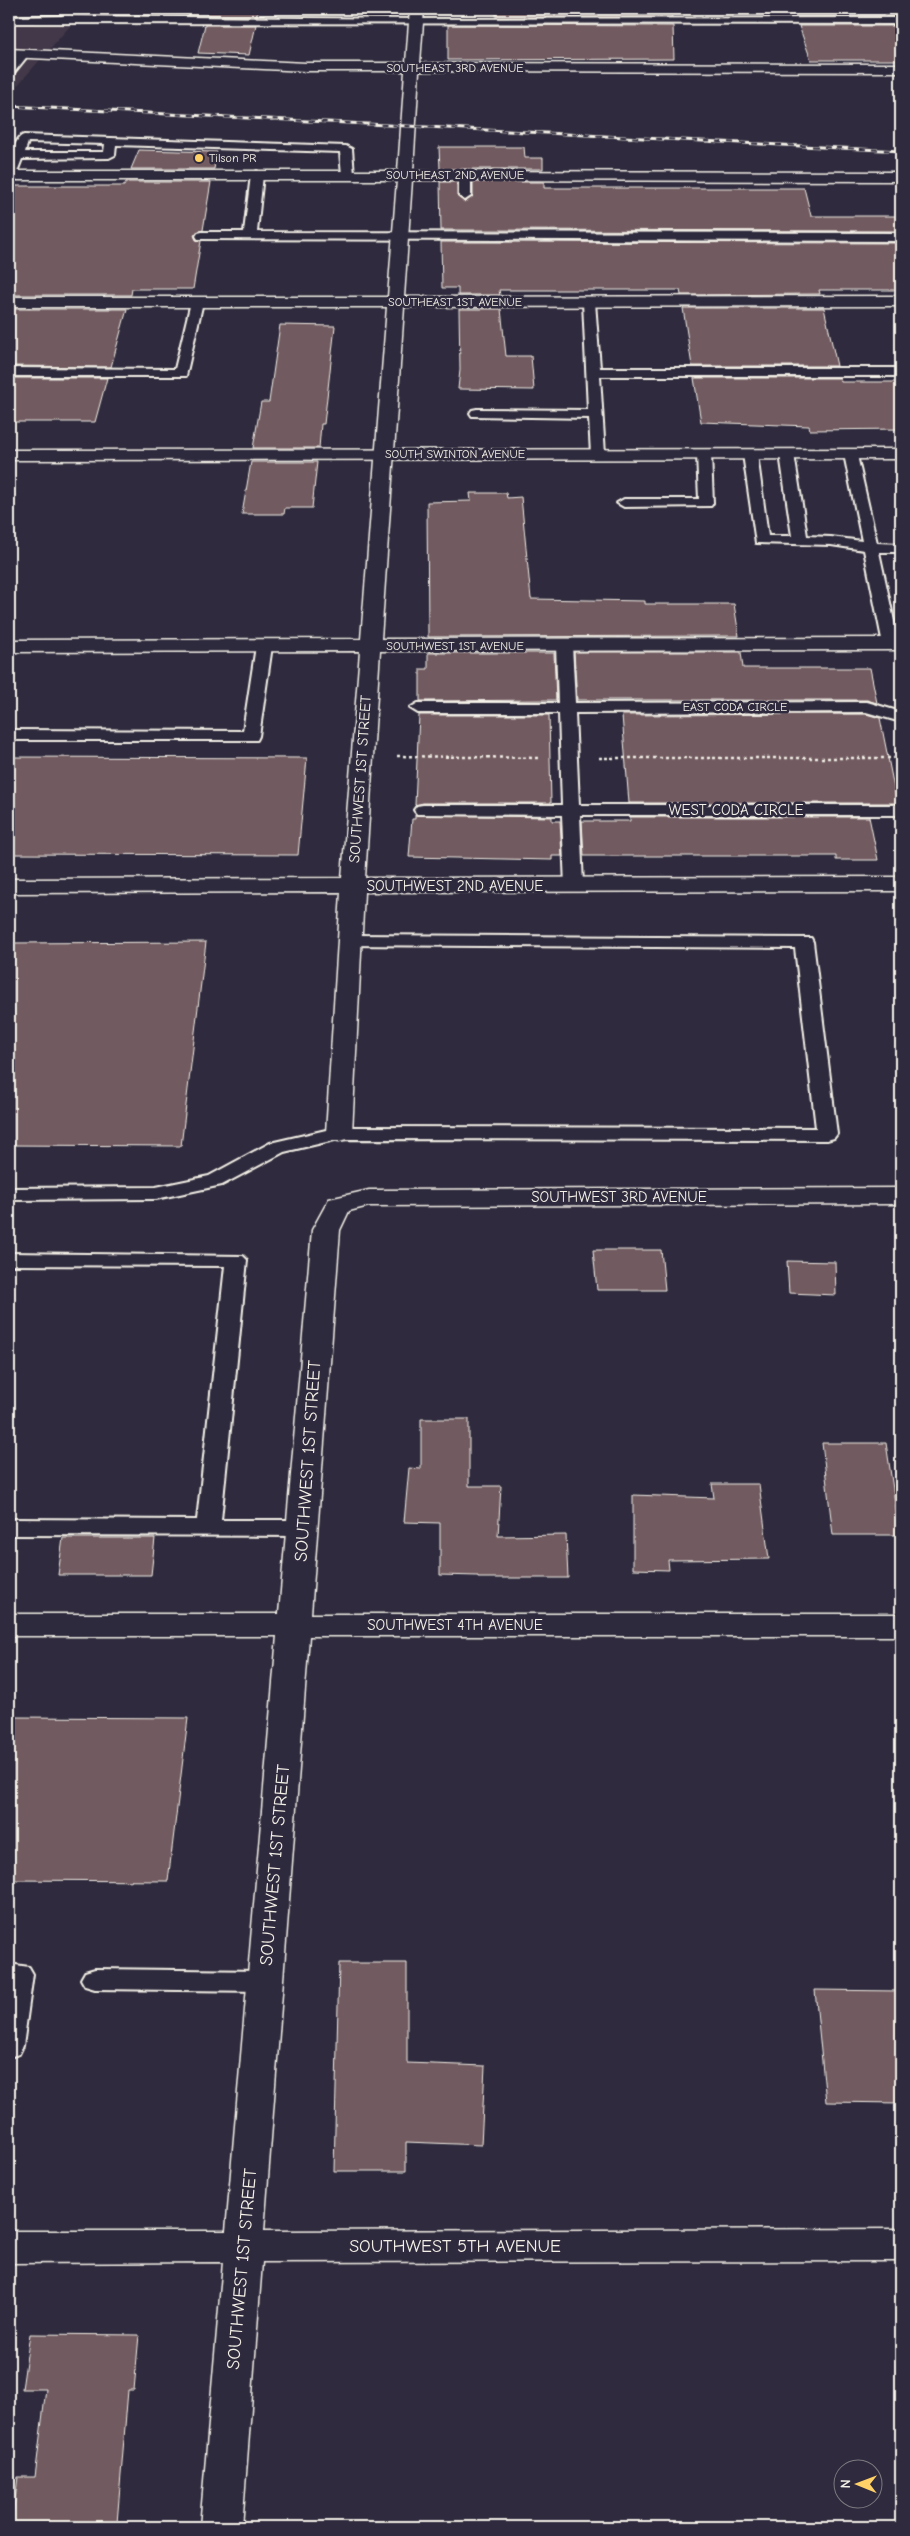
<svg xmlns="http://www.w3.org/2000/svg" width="910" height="2536" viewBox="0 0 910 2536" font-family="'Comic Neue',sans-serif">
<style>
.built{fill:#433848}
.building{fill:#715a60;stroke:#f4f1e8}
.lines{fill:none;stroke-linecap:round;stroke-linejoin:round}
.lane-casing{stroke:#f4f1e8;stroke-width:4}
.street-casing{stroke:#f4f1e8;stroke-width:3}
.secondary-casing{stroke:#f4f1e8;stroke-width:3}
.path{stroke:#f4f1e8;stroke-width:2.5;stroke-dasharray:3 3;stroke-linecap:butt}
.lane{fill:#2f2a3d;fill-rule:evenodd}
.street{fill:#2f2a3d;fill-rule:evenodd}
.secondary{fill:#2f2a3d;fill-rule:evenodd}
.rail-casing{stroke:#f4f1e8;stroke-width:3}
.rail{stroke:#2f2a3d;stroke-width:2;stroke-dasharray:6;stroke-linecap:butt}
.poi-dot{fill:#ffd166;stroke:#2f2a3d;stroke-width:2}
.labels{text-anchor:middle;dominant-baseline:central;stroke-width:5;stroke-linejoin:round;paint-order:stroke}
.far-street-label{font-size:12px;fill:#f4f1e8;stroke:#2f2a3d}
.far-poi-label{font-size:12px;fill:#f4f1e8;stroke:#2f2a3d;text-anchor:start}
.street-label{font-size:15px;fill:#f4f1e8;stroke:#2f2a3d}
.near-street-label{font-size:18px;fill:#f4f1e8;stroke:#2f2a3d}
</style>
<rect width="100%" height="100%" fill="#2f2a3d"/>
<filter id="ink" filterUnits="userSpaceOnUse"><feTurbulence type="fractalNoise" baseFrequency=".02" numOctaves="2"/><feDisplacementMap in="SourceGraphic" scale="10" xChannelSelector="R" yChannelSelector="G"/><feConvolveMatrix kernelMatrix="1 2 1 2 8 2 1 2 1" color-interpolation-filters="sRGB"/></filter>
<g filter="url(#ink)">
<path class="built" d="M 9,24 L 71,25 L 17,86 L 9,86 Z"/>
<g class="building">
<path d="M 209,9 L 259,9 L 257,16 L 207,15 Z"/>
<path d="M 496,9 L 671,9 L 672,17 L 496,17 Z"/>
<path d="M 794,9 L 901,9 L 901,16 L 796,16 Z"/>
<path d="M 205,25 L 256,25 L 249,55 L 198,53 Z"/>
<path d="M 448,25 L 673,26 L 674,59 L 448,60 Z"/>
<path d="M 799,26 L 901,26 L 901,60 L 811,60 Z"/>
<path d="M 439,147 L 524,147 L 525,158 L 543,158 L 543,169 L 440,169 Z"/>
<path d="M 139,150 L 217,152 L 214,169 L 131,169 Z"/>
<path d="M 126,182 L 211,182 L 203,230 L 194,235 L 196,240 L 201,241 L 193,289 L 132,289 L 131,295 L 9,295 L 9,186 L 124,186 Z"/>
<path d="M 440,182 L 457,182 L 457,196 L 464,202 L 473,196 L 473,182 L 544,182 L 544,188 L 804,188 L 811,216 L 901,216 L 901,231 L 441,230 Z"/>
<path d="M 441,242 L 901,243 L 901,290 L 819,290 L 820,294 L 681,295 L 680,290 L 499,290 L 500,295 L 458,295 L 458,288 L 442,288 Z"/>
<path d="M 683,308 L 824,308 L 837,366 L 692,366 Z"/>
<path d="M 9,309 L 127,309 L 111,367 L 9,366 Z"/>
<path d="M 459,309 L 501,309 L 506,356 L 531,356 L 534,390 L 458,389 L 460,370 Z"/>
<path d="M 280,325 L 335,326 L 324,424 L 321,424 L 319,448 L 253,448 L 261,402 L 269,402 Z"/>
<path d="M 9,378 L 107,378 L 95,422 L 9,422 Z"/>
<path d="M 694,378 L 840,378 L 841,382 L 901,382 L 901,429 L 810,430 L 809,426 L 701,422 Z"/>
<path d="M 251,462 L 317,462 L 312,508 L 285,508 L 284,514 L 242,514 Z"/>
<path d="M 470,493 L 506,493 L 507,498 L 521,497 L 531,599 L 645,601 L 645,604 L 734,604 L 739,636 L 428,637 L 427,502 L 471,501 Z"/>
<path d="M 574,652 L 741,652 L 743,668 L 870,668 L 877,703 L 867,700 L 577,700 Z"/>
<path d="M 428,653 L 554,653 L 556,700 L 420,701 L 420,669 L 428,669 Z"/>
<path d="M 866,714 L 880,718 L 897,803 L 629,803 L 622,715 Z"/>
<path d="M 419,715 L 549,715 L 551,803 L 423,803 L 415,805 Z"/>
<path d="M 9,757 L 307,758 L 298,855 L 9,854 Z"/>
<path d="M 415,815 L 552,817 L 552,821 L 560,821 L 562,856 L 552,856 L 552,860 L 409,857 L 412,819 L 415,819 Z"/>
<path d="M 630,817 L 869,817 L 878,860 L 836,860 L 836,856 L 584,856 L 582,821 L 630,821 Z"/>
<path d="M 206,942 L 181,1146 L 9,1145 L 9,943 Z"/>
<path d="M 593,1250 L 661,1250 L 665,1290 L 597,1290 Z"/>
<path d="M 787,1261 L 835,1262 L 836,1295 L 789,1293 Z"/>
<path d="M 421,1419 L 469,1419 L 469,1486 L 501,1486 L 498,1536 L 566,1535 L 568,1578 L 478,1578 L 478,1576 L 440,1575 L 440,1523 L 404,1522 L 409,1468 L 421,1469 Z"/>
<path d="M 822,1443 L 886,1443 L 900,1535 L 833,1535 Z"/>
<path d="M 712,1484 L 759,1484 L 769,1559 L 668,1560 L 669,1570 L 633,1569 L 633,1495 L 714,1498 Z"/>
<path d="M 63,1538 L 155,1538 L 151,1575 L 58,1575 Z"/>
<path d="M 16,1717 L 188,1718 L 168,1881 L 9,1880 L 9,1758 Z"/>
<path d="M 339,1963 L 407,1963 L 407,2063 L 485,2066 L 481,2145 L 406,2142 L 406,2171 L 334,2171 Z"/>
<path d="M 815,1990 L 898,1991 L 901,2020 L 901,2103 L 826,2102 Z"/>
<path d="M 30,2334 L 139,2335 L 134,2390 L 128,2390 L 117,2523 L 12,2523 L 18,2477 L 35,2477 L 46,2389 L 22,2389 Z"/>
</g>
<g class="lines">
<defs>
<g id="lane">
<path d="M 65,9 L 75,9 L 72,16 L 415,19 L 901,18 L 901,24 L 9,23 L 9,17 L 62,16 Z"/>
<path d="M 24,51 L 29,54 L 13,74 L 9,75 C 9,65 14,54 24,51 Z"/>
<path d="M 24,135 L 346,146 L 352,149 L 354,175 L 348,179 L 342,175 L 340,152 L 116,145 L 115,155 L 109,158 L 22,159 L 15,177 L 9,178 C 9,168 13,137 24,135 ZM 28,142 L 105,144 L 104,152 L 25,152 Z"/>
<path d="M 257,171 L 263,175 L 257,232 L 901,233 L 901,241 L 198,239 L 196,236 L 198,233 L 202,232 L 244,232 L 251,175 Z"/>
<path d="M 465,171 L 471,175 L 471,196 L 465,200 L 459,196 L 459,175 Z"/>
<path d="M 197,298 L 203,302 L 186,376 L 9,376 L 9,368 L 175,369 L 191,302 Z"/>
<path d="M 589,298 L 595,302 L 600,368 L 901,368 L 901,376 L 600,376 L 605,454 L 598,458 L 591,454 L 589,418 L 472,416 L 470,413 L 472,410 L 477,409 L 588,410 L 583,302 Z"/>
<path d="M 704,450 L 711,454 L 713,503 L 711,506 L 624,507 L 617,503 L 624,499 L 699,499 L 697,454 Z"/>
<path d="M 750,450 L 757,454 L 768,536 L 792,536 L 780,454 L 787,450 L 794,454 L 807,536 L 831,537 L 862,541 L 844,454 L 846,451 L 856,451 L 877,543 L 901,544 L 901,552 L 879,552 L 899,644 L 897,647 L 891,649 L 883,644 L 864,550 L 831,545 L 756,543 L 743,454 Z"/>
<path d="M 564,640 L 572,645 L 575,703 L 867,702 L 901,712 L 901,722 L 866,712 L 575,713 L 579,805 L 901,805 L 901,815 L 580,815 L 583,886 L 580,890 L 568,890 L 565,886 L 562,815 L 417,814 L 414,810 L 417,806 L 423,805 L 562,805 L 559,713 L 418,713 L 410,708 L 418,703 L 558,703 L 556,645 Z"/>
<path d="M 264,641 L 272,646 L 259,736 L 257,740 L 9,740 L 9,730 L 243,731 L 256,646 Z"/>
<path d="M 350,935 L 811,938 L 813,942 L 837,1134 L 834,1138 L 827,1140 L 339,1139 L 284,1152 L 222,1185 L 156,1199 L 9,1200 L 9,1188 L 156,1187 L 209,1176 L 270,1143 L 339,1127 L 816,1128 L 795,948 L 343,945 L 341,941 L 343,937 Z"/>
<path d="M 9,1253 L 243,1256 L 247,1260 L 221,1520 L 302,1520 L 310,1523 L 314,1528 L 310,1533 L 302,1536 L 9,1535 L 9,1519 L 197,1520 L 225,1266 L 9,1265 Z"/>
<path d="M 9,1964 L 29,1967 L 33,1974 L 23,2046 L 19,2054 L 9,2057 Z"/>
<path d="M 95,1969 L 266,1971 L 276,1974 L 280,1981 L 276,1988 L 266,1991 L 95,1989 L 85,1986 L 81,1979 L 85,1972 Z"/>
</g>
<g id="street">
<path d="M 410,9 L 424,9 L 420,63 L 901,64 L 901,72 L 419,71 L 413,171 L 901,172 L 901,181 L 412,180 L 404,297 L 901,296 L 901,306 L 404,307 L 381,639 L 901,638 L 901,650 L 380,651 L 365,878 L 901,877 L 901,891 L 364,892 L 352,1133 L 348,1139 L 339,1141 L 330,1139 L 326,1133 L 341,892 L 9,893 L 9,879 L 342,878 L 360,651 L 9,652 L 9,640 L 361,639 L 387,307 L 9,307 L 9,297 L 388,297 L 397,180 L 9,180 L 9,171 L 398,171 L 405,71 L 306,71 L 9,57 L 9,49 L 306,63 L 406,63 Z"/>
<path d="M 901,1188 L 901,1204 L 369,1206 L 349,1211 L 340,1230 L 311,1614 L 901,1614 L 901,1636 L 309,1636 L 264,2231 L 901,2229 L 901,2261 L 262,2262 L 242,2527 L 200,2527 L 223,2262 L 9,2263 L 9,2231 L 226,2231 L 277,1636 L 9,1636 L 9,1614 L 279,1614 L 312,1230 L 329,1199 L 369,1190 Z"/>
</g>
<path id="secondary" d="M 901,449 L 901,459 L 9,460 L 9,450 Z"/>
</defs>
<use href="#lane" class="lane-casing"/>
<use href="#street" class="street-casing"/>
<use href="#secondary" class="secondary-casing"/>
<g class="path">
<path d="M 397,756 L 538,758"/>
<path d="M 599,758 L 894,758"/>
</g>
<use href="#lane" class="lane"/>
<use href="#street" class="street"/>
<use href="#secondary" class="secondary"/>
<defs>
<path id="rail" d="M 9,106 L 901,151"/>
</defs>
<use href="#rail" class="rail-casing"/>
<use href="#rail" class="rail"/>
</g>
</g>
<circle class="poi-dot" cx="199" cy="158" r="5"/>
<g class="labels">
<g class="far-street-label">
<text x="455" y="68">SOUTHEAST 3RD AVENUE</text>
<text x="455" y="175">SOUTHEAST 2ND AVENUE</text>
<text x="455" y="302">SOUTHEAST 1ST AVENUE</text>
<text x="455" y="454">SOUTH SWINTON AVENUE</text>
<text x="455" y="646">SOUTHWEST 1ST AVENUE</text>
<text x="735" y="707">EAST CODA CIRCLE</text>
</g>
<g class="far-poi-label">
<text x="209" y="158">Tilson PR</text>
</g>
<g class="street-label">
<text transform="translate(360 779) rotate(-86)">SOUTHWEST 1ST STREET</text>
<text x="736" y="810">WEST CODA CIRCLE</text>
<text x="455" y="886">SOUTHWEST 2ND AVENUE</text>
<text x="619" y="1197">SOUTHWEST 3RD AVENUE</text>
<text x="455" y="1625">SOUTHWEST 4TH AVENUE</text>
</g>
<g class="near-street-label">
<text transform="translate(308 1461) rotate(-86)">SOUTHWEST 1ST STREET</text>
<text transform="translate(275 1865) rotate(-85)">SOUTHWEST 1ST STREET</text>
<text x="455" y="2246">SOUTHWEST 5TH AVENUE</text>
<text transform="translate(242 2269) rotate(-85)">SOUTHWEST 1ST STREET</text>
</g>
</g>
<rect width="910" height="2536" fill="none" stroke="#2f2a3d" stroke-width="30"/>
<rect x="15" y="15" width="880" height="2506" fill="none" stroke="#f4f1e8" stroke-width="2" filter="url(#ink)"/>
<g transform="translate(858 2484) rotate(271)"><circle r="24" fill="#2f2a3d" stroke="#7e7a81"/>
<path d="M0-4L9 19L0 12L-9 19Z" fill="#ffd166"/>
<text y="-8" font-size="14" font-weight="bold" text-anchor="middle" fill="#f4f1e8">N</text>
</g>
</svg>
